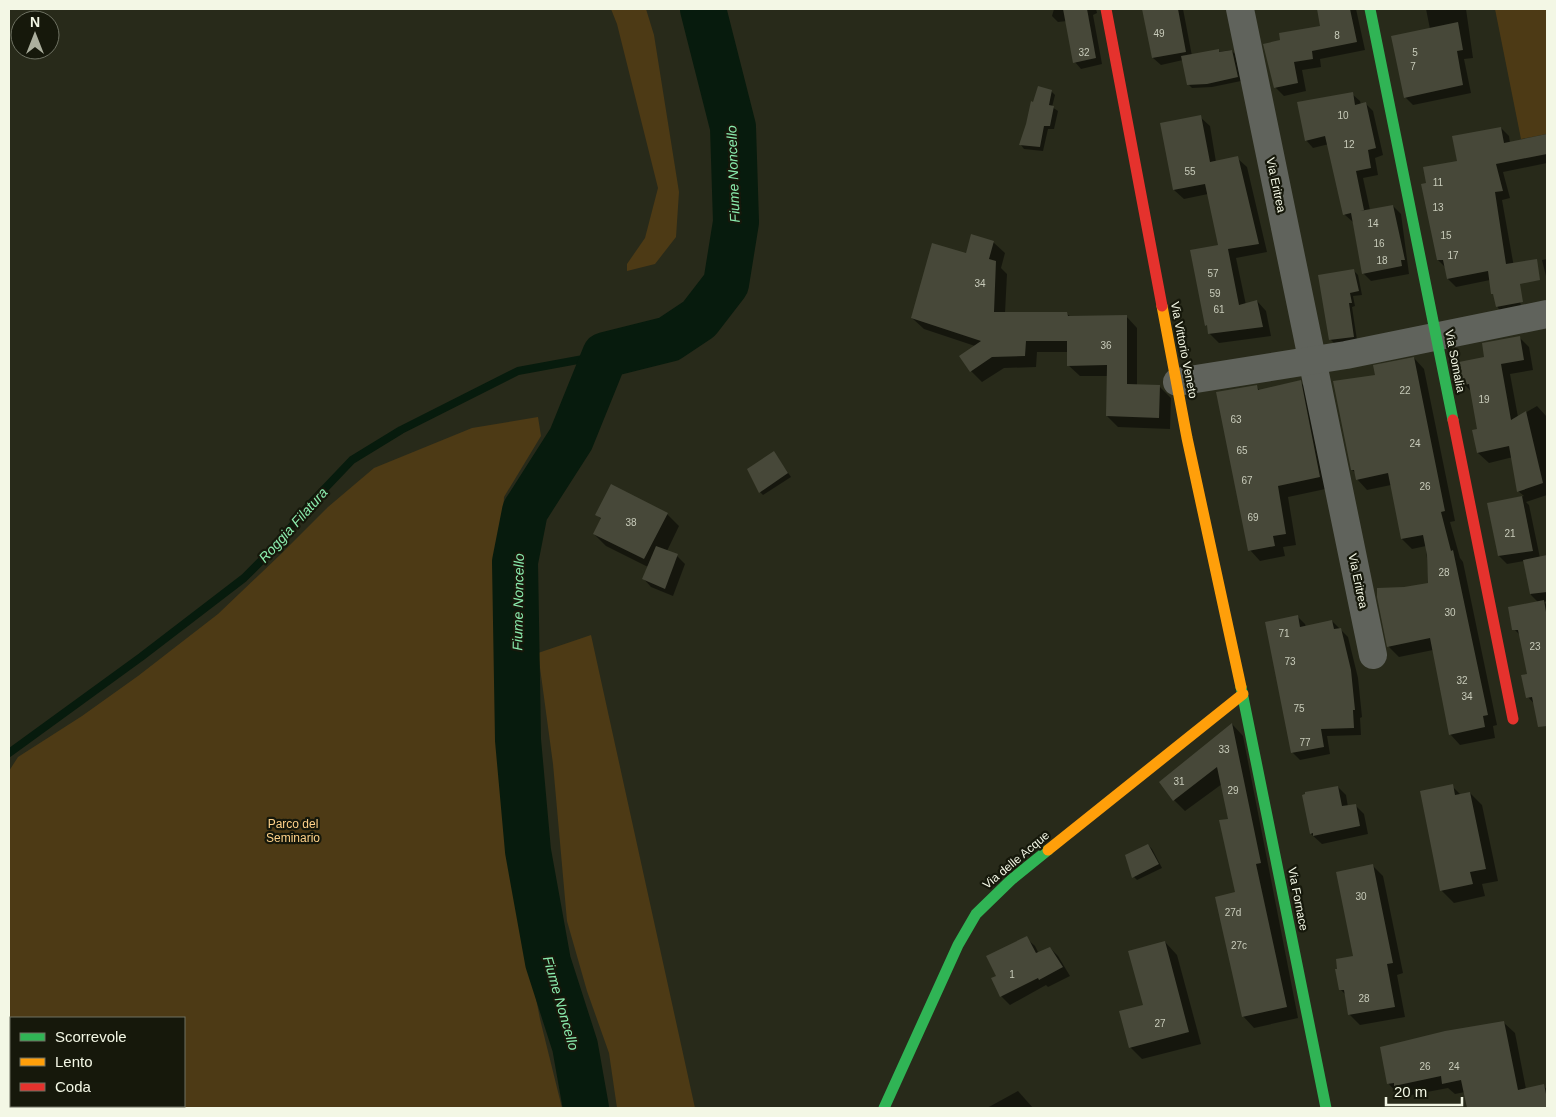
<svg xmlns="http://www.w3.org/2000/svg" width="1556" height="1117" viewBox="0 0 1556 1117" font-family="Helvetica,sans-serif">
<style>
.green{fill:#4d3a15;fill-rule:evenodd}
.shadow{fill:#0007}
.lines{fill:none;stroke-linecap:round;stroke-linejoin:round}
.stream{stroke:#071b0d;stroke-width:8}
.river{stroke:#071b0d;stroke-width:46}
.building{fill:#474839}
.street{stroke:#60635c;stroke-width:28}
.fast{stroke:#30b455;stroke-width:11}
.slow{stroke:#ff9f0a;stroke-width:11}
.jam{stroke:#e5322d;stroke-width:11}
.labels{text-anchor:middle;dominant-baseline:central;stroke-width:4.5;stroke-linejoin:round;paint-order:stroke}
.number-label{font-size:10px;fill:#c8cbba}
.street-label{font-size:12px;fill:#f3f7e5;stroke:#16180b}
.park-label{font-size:12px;fill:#fed189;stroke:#16180b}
.water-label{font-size:14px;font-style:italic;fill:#8bedae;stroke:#16180b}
</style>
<rect width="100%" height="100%" fill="#282a1a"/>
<g class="green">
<path d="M 611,9 L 646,9 L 654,35 L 679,192 L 676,237 L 655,264 L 627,271 L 627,264 L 645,238 L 658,188 L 617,24 Z"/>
<path d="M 1495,9 L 1547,9 L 1547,134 L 1521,139 Z"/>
<path d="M 538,417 L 541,436 L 504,497 L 496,662 L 505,778 L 522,926 L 540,1019 L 562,1108 L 9,1108 L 9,771 L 18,757 L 82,716 L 138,676 L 218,614 L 281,554 L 328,507 L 374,468 L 472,428 ZM 11,1018 L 184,1018 L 184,1106 L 11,1106 Z"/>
<path d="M 591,635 L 695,1108 L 617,1108 L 609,1053 L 587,991 L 567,921 L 553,764 L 538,653 Z"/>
</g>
<g class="shadow">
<path d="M 1054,9 L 1096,9 L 1097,13 L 1093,15 L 1102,64 L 1081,69 L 1075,62 L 1067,21 L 1058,22 L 1052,16 Z"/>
<path d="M 1143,9 L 1183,9 L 1192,56 L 1231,50 L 1235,54 L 1241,81 L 1212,87 L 1192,88 L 1188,84 L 1183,60 L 1161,65 L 1153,58 Z"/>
<path d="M 1318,9 L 1356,9 L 1365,50 L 1320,59 L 1321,67 L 1302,70 L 1306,91 L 1284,96 L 1275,87 L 1282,41 L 1322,27 Z"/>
<path d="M 1426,9 L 1466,9 L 1473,58 L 1464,59 L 1471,93 L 1413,105 L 1405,97 L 1430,29 Z"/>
<path d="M 1051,91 L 1055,95 L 1052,107 L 1058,111 L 1054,129 L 1048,129 L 1043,151 L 1024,149 L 1021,145 Z"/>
<path d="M 1352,94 L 1360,101 L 1361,105 L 1365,103 L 1373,111 L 1383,155 L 1375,158 L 1378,175 L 1363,178 L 1370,210 L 1393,206 L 1401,214 L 1409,274 L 1371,281 L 1363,273 L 1353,222 L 1345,215 L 1329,144 L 1313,148 L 1306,140 Z"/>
<path d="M 1200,117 L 1210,126 L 1216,162 L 1237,158 L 1247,167 L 1267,252 L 1236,258 L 1246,305 L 1257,301 L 1266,311 L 1271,336 L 1219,343 L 1209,333 L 1220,246 L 1208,194 L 1184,199 L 1174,190 Z"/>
<path d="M 1501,128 L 1509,136 L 1510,143 L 1547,136 L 1547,163 L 1503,172 L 1510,198 L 1502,200 L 1522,312 L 1506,316 L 1498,308 L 1490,280 L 1456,287 L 1448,279 L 1446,268 L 1438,260 L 1428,184 L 1459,162 Z"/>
<path d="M 993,242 L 1005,253 L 1001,268 L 1007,274 L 1005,313 L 1067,314 L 1071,317 L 1126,316 L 1137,328 L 1137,386 L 1160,387 L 1171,398 L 1170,429 L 1118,427 L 1107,416 L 1108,376 L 1080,376 L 1068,365 L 1068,352 L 1037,352 L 1036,367 L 1004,368 L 982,382 L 971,371 L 961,356 L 975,346 L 924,329 L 912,318 L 967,254 Z"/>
<path d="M 1547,259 L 1547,280 L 1542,260 Z"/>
<path d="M 1354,271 L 1358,275 L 1362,295 L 1353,296 L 1355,306 L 1352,307 L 1357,340 L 1334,343 L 1330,339 Z"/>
<path d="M 1519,337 L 1529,347 L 1533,370 L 1510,374 L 1518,417 L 1537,406 L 1547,417 L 1547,495 L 1526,502 L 1529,505 L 1540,558 L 1547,557 L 1547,601 L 1544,602 L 1547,605 L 1547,707 L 1539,709 L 1528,697 L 1528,675 L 1521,636 L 1514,629 L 1538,602 L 1531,595 L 1524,561 L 1507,564 L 1499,556 L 1489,504 L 1524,496 L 1518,491 L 1513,457 L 1489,463 L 1478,453 L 1479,430 L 1471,391 L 1464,384 L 1486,358 Z"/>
<path d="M 1414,358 L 1424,369 L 1455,521 L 1450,522 L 1460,558 L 1463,562 L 1497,725 L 1493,726 L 1495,738 L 1460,745 L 1450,734 L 1433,650 L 1399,657 L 1389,647 L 1378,597 L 1404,588 L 1429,584 L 1426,546 L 1412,549 L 1402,539 L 1391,485 L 1367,490 L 1357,479 L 1356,473 L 1352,470 L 1376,376 Z"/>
<path d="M 1300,382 L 1311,393 L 1330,488 L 1288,497 L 1296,545 L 1283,547 L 1285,556 L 1260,561 L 1250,550 L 1256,386 L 1260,391 Z"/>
<path d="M 777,457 L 791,477 L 763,495 L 760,492 Z"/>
<path d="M 667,514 L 679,526 L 667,551 L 677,556 L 685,564 L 673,596 L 651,587 L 643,578 L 648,567 L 606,546 L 594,534 L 602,520 L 597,515 Z"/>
<path d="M 1297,616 L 1305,624 L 1306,627 L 1332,621 L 1348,637 L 1358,678 L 1362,717 L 1360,718 L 1361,735 L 1327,736 L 1330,754 L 1300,760 L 1292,752 Z"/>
<path d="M 1232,724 L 1243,736 L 1298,1018 L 1254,1028 L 1243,1016 L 1237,893 L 1229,820 L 1222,784 L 1185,811 L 1174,800 Z"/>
<path d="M 1452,786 L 1461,795 L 1470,793 L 1482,805 L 1498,881 L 1482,884 L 1485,896 L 1454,903 L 1441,890 Z"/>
<path d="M 1338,787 L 1346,795 L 1348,807 L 1356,806 L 1364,814 L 1368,834 L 1322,844 L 1311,834 Z"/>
<path d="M 1148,845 L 1152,849 L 1162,868 L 1137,880 L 1134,877 Z"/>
<path d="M 1373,866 L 1383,876 L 1403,973 L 1397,975 L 1405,1017 L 1360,1025 L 1349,1014 L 1346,995 L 1340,989 L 1355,957 Z"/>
<path d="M 1026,938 L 1035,946 L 1039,954 L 1050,948 L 1058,956 L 1070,976 L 1048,987 L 1046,985 L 1010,1005 L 1001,996 L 993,979 L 998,976 Z"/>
<path d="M 1165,942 L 1177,955 L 1201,1044 L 1142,1059 L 1130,1047 Z"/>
<path d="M 1503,1022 L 1515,1033 L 1526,1089 L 1543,1086 L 1547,1089 L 1547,1108 L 1468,1108 L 1465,1092 L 1455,1094 L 1448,1088 L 1406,1096 L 1403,1094 L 1399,1095 L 1388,1083 Z"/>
<path d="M 1018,1091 L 1033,1108 L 987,1108 Z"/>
</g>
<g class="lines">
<path class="stream" d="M 9,753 L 141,657 L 244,578 L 272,550 L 311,503 L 352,460 L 401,430 L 518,371 L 605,355"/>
<path class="river" d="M 586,1108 L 575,1046 L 548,962 L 528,851 L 518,740 L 515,562 L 525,511 L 571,439 L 605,355 L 669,339 L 699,319 L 726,284 L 736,222 L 733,127 L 703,9"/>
</g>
<g class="building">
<path d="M 1063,9 L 1087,9 L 1096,58 L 1073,63 Z"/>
<path d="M 1142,9 L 1178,9 L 1186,52 L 1152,58 Z"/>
<path d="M 1317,9 L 1350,9 L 1357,42 L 1312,51 L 1313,59 L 1294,62 L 1298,83 L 1274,88 L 1263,44 L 1280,40 L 1279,33 L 1320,26 Z"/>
<path d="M 1458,22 L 1463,50 L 1457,51 L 1463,85 L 1404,98 L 1391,36 Z"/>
<path d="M 1219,49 L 1219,52 L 1232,50 L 1238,77 L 1207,84 L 1187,85 L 1181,56 Z"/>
<path d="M 1038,86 L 1052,90 L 1049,105 L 1054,106 L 1050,126 L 1044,126 L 1040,147 L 1019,145 L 1026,124 L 1031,101 L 1033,102 Z"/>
<path d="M 1353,92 L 1355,105 L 1366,102 L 1376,148 L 1368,150 L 1371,168 L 1356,171 L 1364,210 L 1360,211 L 1393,205 L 1405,260 L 1401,260 L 1402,266 L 1362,274 L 1351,213 L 1343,215 L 1325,136 L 1305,141 L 1297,102 Z"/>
<path d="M 1201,115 L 1210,162 L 1238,156 L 1259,244 L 1228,249 L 1239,305 L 1257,300 L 1263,327 L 1208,334 L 1207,325 L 1205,326 L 1190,250 L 1218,245 L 1205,184 L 1173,190 L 1160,123 Z"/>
<path d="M 1501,127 L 1504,143 L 1547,134 L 1547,154 L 1496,164 L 1503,191 L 1495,192 L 1506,264 L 1537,259 L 1540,280 L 1520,284 L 1523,302 L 1496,307 L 1493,294 L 1491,294 L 1488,271 L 1447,279 L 1443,260 L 1437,260 L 1421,184 L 1426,183 L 1423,167 L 1457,161 L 1452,136 Z"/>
<path d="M 971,234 L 994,241 L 989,259 L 996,261 L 994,312 L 1067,312 L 1068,316 L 1127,315 L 1127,384 L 1160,385 L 1159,418 L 1106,416 L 1107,365 L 1067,366 L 1067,341 L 1026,341 L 1025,356 L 992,357 L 970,372 L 959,356 L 981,341 L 911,318 L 932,243 L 966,253 Z"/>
<path d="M 1354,269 L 1359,291 L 1350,293 L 1352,303 L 1349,303 L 1354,337 L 1329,340 L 1318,275 Z"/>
<path d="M 1520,336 L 1524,360 L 1501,364 L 1511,420 L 1526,411 L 1543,483 L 1517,492 L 1509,446 L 1477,453 L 1472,430 L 1477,429 L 1469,384 L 1463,385 L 1459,362 L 1484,357 L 1482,343 Z"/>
<path d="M 1414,357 L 1445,511 L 1441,512 L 1451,551 L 1453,550 L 1488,715 L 1483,716 L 1485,727 L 1449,735 L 1430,638 L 1387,647 L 1377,597 L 1377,588 L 1404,587 L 1428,583 L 1427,555 L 1423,535 L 1401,539 L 1388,473 L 1356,480 L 1354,470 L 1351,470 L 1333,381 L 1375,375 L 1373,365 Z"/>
<path d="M 1301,380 L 1320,477 L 1278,486 L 1286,534 L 1273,536 L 1275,546 L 1248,551 L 1216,392 L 1257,385 L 1258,390 Z"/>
<path d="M 774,451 L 788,473 L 759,493 L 747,469 Z"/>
<path d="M 611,484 L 668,513 L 644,559 L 593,534 L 601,518 L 595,515 Z"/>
<path d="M 1522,496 L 1533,551 L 1498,556 L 1487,503 Z"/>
<path d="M 656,546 L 678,554 L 665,589 L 642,579 Z"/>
<path d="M 1547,555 L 1547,592 L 1530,594 L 1523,560 Z"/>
<path d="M 1544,600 L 1547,618 L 1547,726 L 1538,727 L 1532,697 L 1526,698 L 1521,675 L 1527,674 L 1518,630 L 1512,630 L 1508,607 Z"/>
<path d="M 1298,615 L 1300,627 L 1332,620 L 1334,629 L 1341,628 L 1351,670 L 1355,710 L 1353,710 L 1354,728 L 1321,729 L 1324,747 L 1291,753 L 1265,622 Z"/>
<path d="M 1232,723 L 1261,863 L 1256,864 L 1287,1007 L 1242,1017 L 1215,897 L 1235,892 L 1219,820 L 1228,819 L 1217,767 L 1173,801 L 1159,782 Z"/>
<path d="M 1453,784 L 1455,795 L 1470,792 L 1486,869 L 1470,872 L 1473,884 L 1440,891 L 1420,791 Z"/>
<path d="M 1338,786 L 1342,806 L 1356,804 L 1360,826 L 1313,836 L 1313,833 L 1310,834 L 1302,795 L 1305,794 L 1305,792 Z"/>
<path d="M 1148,844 L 1159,864 L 1132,878 L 1125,855 Z"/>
<path d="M 1373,864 L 1393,963 L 1387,964 L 1395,1007 L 1348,1015 L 1344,990 L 1339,990 L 1335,969 L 1337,969 L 1336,959 L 1353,956 L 1336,872 Z"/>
<path d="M 1027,936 L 1036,953 L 1050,947 L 1063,967 L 1039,980 L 1038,978 L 1000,997 L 991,978 L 996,976 L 986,956 Z"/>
<path d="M 1165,941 L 1189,1032 L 1129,1048 L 1119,1011 L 1143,1005 L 1128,951 Z"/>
<path d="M 1504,1021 L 1518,1090 L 1544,1084 L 1547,1099 L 1547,1108 L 1467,1108 L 1461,1080 L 1442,1084 L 1441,1076 L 1394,1086 L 1394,1083 L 1387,1084 L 1380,1047 L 1445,1031 Z"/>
</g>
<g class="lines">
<g class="street">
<path d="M 1240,9 L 1373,655"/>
<path d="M 1177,382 L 1346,355 L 1547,314"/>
</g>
<g class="fast">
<path d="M 1370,9 L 1453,420"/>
<path d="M 1241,687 L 1326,1108"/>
<path d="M 884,1108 L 958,945 L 976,914 L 1011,880 L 1048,850"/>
</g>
<g class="slow">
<path d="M 1162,306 L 1187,438 L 1241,687"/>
<path d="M 1048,850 L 1243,694"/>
</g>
<g class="jam">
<path d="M 1106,9 L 1162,306"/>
<path d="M 1453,420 L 1513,719"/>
</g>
</g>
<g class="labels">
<g class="number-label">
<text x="1159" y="33">49</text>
<text x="1337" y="35">8</text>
<text x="1084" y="52">32</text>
<text x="1415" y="52">5</text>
<text x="1413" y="66">7</text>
<text x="1343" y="115">10</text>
<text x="1349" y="144">12</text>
<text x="1190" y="171">55</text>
<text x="1438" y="182">11</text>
<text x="1438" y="207">13</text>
<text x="1373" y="223">14</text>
<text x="1446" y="235">15</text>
<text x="1379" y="243">16</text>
<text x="1453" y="255">17</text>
<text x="1382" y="260">18</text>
<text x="1213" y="273">57</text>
<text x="980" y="283">34</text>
<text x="1215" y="293">59</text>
<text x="1219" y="309">61</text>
<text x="1106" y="345">36</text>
<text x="1405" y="390">22</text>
<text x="1484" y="399">19</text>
<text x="1236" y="419">63</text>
<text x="1415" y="443">24</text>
<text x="1242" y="450">65</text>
<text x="1247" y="480">67</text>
<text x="1425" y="486">26</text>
<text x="1253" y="517">69</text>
<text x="631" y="522">38</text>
<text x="1510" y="533">21</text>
<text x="1444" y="572">28</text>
<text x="1450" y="612">30</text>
<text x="1284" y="633">71</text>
<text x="1535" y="646">23</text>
<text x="1290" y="661">73</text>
<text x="1462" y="680">32</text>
<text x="1467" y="696">34</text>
<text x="1299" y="708">75</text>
<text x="1305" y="742">77</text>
<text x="1224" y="749">33</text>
<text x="1179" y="781">31</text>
<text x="1233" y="790">29</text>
<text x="1361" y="896">30</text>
<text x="1233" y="912">27d</text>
<text x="1239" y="945">27c</text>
<text x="1012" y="974">1</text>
<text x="1364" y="998">28</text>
<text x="1160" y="1023">27</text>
<text x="1425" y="1066">26</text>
<text x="1454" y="1066">24</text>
</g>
<g class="street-label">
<text transform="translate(1276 185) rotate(78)">Via Eritrea</text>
<text transform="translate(1184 350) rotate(79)">Via Vittorio Veneto</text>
<text transform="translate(1455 361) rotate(79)">Via Somalia</text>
<text transform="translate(1358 581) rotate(78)">Via Eritrea</text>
<text transform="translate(1016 860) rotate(-40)">Via delle Acque</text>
<text transform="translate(1298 899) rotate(79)">Via Fornace</text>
</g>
<g class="park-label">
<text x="293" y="824">Parco del<tspan x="293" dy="14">Seminario</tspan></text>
</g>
<g class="water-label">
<text transform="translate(733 174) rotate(-92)">Fiume Noncello</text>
<text transform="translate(293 525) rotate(-48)">Roggia Filatura</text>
<text transform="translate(518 602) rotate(-89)">Fiume Noncello</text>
<text transform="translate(561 1003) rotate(74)">Fiume Noncello</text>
</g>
</g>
<rect width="1556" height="1117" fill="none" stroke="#f3f7e5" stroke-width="20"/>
<rect x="10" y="1017" width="175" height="90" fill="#16180b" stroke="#6e7162"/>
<rect x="20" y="1033" width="25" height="8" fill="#30b455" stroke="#6e7162"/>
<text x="55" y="1042" font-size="15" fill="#f3f7e5">Scorrevole</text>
<rect x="20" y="1058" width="25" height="8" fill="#ff9f0a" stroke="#6e7162"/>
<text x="55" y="1067" font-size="15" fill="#f3f7e5">Lento</text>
<rect x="20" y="1083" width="25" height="8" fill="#e5322d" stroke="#6e7162"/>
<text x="55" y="1092" font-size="15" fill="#f3f7e5">Coda</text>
<g transform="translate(35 35)"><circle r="24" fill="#16180b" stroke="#6e7162"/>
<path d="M0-4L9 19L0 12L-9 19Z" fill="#acaf9e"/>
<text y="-8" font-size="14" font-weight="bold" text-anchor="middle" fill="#f3f7e5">N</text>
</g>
<path d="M1386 1097v8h76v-8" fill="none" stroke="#f3f7e5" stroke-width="2.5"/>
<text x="1394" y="1097" font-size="15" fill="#f3f7e5" stroke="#16180b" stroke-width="4" paint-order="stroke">20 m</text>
</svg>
